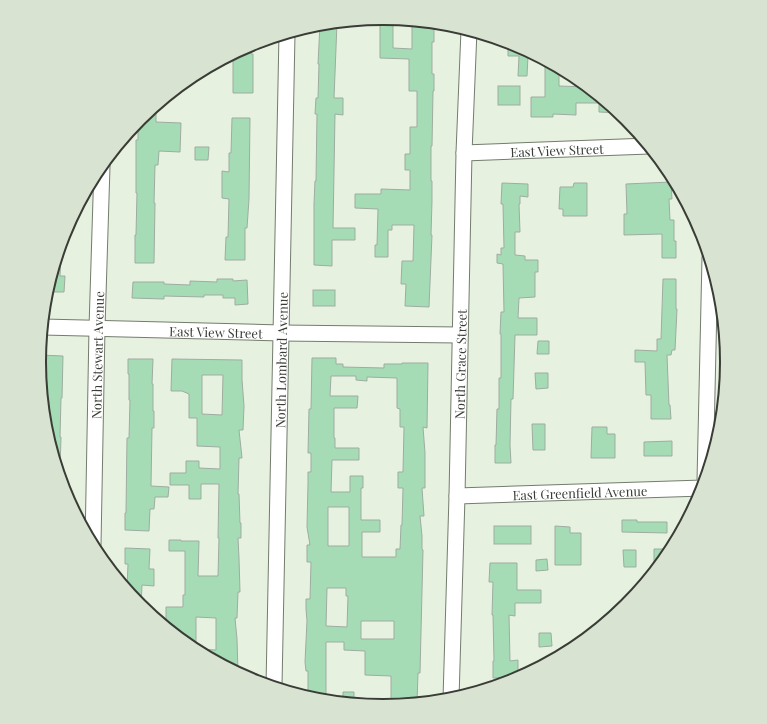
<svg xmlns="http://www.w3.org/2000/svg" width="767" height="724" viewBox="0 0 767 724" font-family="'Playfair Display',serif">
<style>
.building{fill:#a5dcb5;stroke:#9dada1;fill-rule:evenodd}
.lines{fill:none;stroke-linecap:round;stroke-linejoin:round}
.minor-casing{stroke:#737c6d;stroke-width:17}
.minor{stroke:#fff;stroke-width:15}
.labels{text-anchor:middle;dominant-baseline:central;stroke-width:3.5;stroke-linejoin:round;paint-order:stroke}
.street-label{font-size:13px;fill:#393d36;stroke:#e7f1e0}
.rim{fill:none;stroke:#393d36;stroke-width:2}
</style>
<rect width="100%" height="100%" fill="#e7f1e0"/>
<g class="building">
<path d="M 380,18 L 393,19 L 393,48 L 412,49 L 412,22 L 434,23 L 434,42 L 432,42 L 432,74 L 434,74 L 434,91 L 433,91 L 432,146 L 431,146 L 431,181 L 432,181 L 432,201 L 431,235 L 432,235 L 429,307 L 405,306 L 406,284 L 401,284 L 402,261 L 413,261 L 414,225 L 392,225 L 392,230 L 388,230 L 388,257 L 375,257 L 375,245 L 377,245 L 378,209 L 355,208 L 355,194 L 381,194 L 381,189 L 410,190 L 410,170 L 405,170 L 405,154 L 410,154 L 410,127 L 417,127 L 417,91 L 409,91 L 409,59 L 380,58 Z"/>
<path d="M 337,23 L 334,98 L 343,98 L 343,115 L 335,114 L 333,228 L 355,228 L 355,240 L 332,240 L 332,266 L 314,265 L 314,204 L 315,181 L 316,181 L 317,114 L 315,114 L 316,98 L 318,98 L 319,64 L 318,64 L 320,24 Z"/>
<path d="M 508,42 L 515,44 L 537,56 L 528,56 L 527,76 L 518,76 L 519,56 L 508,56 Z"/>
<path d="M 252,44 L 251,54 L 253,54 L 253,93 L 233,93 L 233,54 Z"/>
<path d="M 545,67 L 559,68 L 559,86 L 588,87 L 619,113 L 599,112 L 599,103 L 576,103 L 576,115 L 553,114 L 553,117 L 531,117 L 531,97 L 545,97 Z"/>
<rect x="498" y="86" width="22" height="19"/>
<path d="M 156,106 L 156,122 L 181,123 L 180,152 L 159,151 L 158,165 L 155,165 L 154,203 L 155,203 L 154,263 L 135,263 L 135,235 L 136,235 L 137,193 L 136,193 L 136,140 L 138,140 L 138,122 Z"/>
<path d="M 232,118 L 250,118 L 249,199 L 247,228 L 245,228 L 245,260 L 225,260 L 226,237 L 228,237 L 229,199 L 222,198 L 222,171 L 229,172 L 229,153 L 231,153 Z"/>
<path d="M 195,147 L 209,147 L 208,160 L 195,160 Z"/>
<path d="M 671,182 L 672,199 L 669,199 L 670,220 L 674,220 L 674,241 L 676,241 L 676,258 L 662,258 L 662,234 L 624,235 L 624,214 L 627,214 L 626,184 Z"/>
<path d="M 502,183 L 528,184 L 528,197 L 520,196 L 520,204 L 519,204 L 520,232 L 515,232 L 515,255 L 525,256 L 525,260 L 538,260 L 538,272 L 535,272 L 535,297 L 519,298 L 518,318 L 537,318 L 537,335 L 515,335 L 513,399 L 511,399 L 510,445 L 511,463 L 495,463 L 495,445 L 496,445 L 497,409 L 499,409 L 499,378 L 501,378 L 501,334 L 500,334 L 501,312 L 504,312 L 503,264 L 497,263 L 497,254 L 501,255 L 501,248 L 504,248 L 503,204 L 501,204 Z"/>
<path d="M 574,183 L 587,183 L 587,216 L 563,216 L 563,209 L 559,209 L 560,187 L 573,187 Z"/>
<path d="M 58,256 L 61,256 L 60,276 L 65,276 L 64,292 L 47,292 Z"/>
<path d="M 217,279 L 233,279 L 233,281 L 247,280 L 248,304 L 235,305 L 235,298 L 223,298 L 223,295 L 204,295 L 204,297 L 164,296 L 164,299 L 132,298 L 133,282 L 164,282 L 164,284 L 190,285 L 190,281 L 217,282 Z"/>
<path d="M 663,279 L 676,279 L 676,309 L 677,309 L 675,350 L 672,350 L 671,355 L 667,355 L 669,405 L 670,405 L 671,419 L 651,419 L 651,395 L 646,395 L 645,362 L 635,362 L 635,350 L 657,351 L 657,339 L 661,339 Z"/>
<rect x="313" y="290" width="22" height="16"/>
<path d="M 538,341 L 549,341 L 549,354 L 537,354 Z"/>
<path d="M 40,355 L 63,356 L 62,398 L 61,398 L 60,437 L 61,437 L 60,469 L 58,469 L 46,429 L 40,362 Z"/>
<path d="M 312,358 L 336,358 L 336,364 L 343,364 L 343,367 L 384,368 L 384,364 L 402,364 L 402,363 L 428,363 L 427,428 L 423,427 L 425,453 L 425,488 L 422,488 L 424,516 L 420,516 L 422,536 L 422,549 L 423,550 L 420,673 L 418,673 L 417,703 L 401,704 L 391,704 L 391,676 L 365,675 L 365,651 L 344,650 L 344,642 L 326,642 L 326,696 L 308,695 L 308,671 L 306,671 L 305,662 L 307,621 L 306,609 L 306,599 L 310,599 L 311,562 L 307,562 L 307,545 L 310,545 L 307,527 L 308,483 L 308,472 L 311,472 L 311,453 L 308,453 L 309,409 L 311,409 ZM 331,376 L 356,376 L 356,380 L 367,381 L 367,377 L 397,378 L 397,408 L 400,409 L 400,427 L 404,427 L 403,472 L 398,472 L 398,488 L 403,488 L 402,525 L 401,525 L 400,549 L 396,549 L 396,557 L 362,557 L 362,532 L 380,532 L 380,520 L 361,520 L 361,488 L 363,488 L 363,476 L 350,476 L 350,492 L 331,492 L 332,460 L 359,460 L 359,448 L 335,448 L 335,438 L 334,438 L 334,408 L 357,408 L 358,396 L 330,396 ZM 328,507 L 349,507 L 349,546 L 328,546 ZM 327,588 L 346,588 L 346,596 L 348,596 L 347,627 L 326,626 ZM 361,621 L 394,621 L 394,639 L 361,639 Z"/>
<path d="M 128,359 L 153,359 L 152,384 L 153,384 L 153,411 L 154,411 L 154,428 L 152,428 L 151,486 L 169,487 L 168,497 L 155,497 L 154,509 L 150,509 L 149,531 L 125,530 L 125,513 L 126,513 L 127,438 L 129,438 L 130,400 L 129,400 L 129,374 L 128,374 Z"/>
<path d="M 172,359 L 242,360 L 242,380 L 244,406 L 243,430 L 239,430 L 242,458 L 239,458 L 238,494 L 239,494 L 240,523 L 241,523 L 241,538 L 238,538 L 239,558 L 240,592 L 238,592 L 237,618 L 235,618 L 237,639 L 238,672 L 192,648 L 166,626 L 166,607 L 183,607 L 183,595 L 185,595 L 185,551 L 169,551 L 169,540 L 181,540 L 181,541 L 199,541 L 198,576 L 218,576 L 219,538 L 218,538 L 219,484 L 201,484 L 201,499 L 189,499 L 189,485 L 170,485 L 170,473 L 186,473 L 186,461 L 199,461 L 199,468 L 220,469 L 220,447 L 197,446 L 197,418 L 189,418 L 189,394 L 182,391 L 171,391 ZM 202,375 L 223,375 L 222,415 L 202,414 ZM 196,617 L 216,618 L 216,650 L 196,649 Z"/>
<path d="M 535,373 L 548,373 L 548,388 L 536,389 Z"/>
<path d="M 532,424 L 545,424 L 545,450 L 533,450 Z"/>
<path d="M 592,427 L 607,427 L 607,434 L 615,434 L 615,458 L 591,458 Z"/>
<path d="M 672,441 L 672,456 L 644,456 L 644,442 Z"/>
<path d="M 622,520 L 637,520 L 637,522 L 667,522 L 667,533 L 622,532 Z"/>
<rect x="494" y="526" width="37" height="18"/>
<path d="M 555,526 L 570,527 L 570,533 L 581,533 L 581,565 L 555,565 Z"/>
<path d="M 125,548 L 150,549 L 149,569 L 154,569 L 154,586 L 142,585 L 141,606 L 127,589 L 128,564 L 125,564 Z"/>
<path d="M 654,549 L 667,549 L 667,556 L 654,572 Z"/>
<path d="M 623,550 L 636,550 L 636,567 L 624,567 Z"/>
<path d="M 547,559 L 548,570 L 536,571 L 536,560 Z"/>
<path d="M 490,563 L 517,563 L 517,590 L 541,590 L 541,603 L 515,603 L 515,616 L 509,615 L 510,661 L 518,660 L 518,677 L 493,678 L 493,661 L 494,661 L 493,615 L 492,615 L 493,582 L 489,582 Z"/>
<path d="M 539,633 L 551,633 L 552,646 L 539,647 Z"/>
<path d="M 343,692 L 354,692 L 354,703 L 343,702 Z"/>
</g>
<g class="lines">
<defs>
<g id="minor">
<path id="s1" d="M 464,153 L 649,146"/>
<path id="s2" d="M 43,327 L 281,333 L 460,335"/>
<path d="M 705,481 L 710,258"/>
<path id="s3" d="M 457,496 L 703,488"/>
<path id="s4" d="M 93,545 L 97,328 L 102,166"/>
<path id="s5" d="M 274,686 L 287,34"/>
<path id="s6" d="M 451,699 L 457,496 L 464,153 L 469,30"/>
</g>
</defs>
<use href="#minor" class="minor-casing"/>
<use href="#minor" class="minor"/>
</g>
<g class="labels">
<g class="street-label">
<text stroke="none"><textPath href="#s1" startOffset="93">East View Street</textPath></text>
<text stroke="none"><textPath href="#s2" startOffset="173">East View Street</textPath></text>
<text stroke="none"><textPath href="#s4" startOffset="190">North Stewart Avenue</textPath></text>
<text stroke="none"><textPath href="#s5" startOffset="326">North Lombard Avenue</textPath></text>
<text stroke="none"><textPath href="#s6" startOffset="335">North Grace Street</textPath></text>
<text stroke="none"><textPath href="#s3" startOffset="123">East Greenfield Avenue</textPath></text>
</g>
</g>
<path d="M0 0H767V724H0ZM46 362a337 337 0 1 1 674 0a337 337 0 1 1-674 0Z" fill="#d9e3d2" fill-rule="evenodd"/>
<path class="rim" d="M46 362a337 337 0 1 1 674 0a337 337 0 1 1-674 0Z"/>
</svg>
